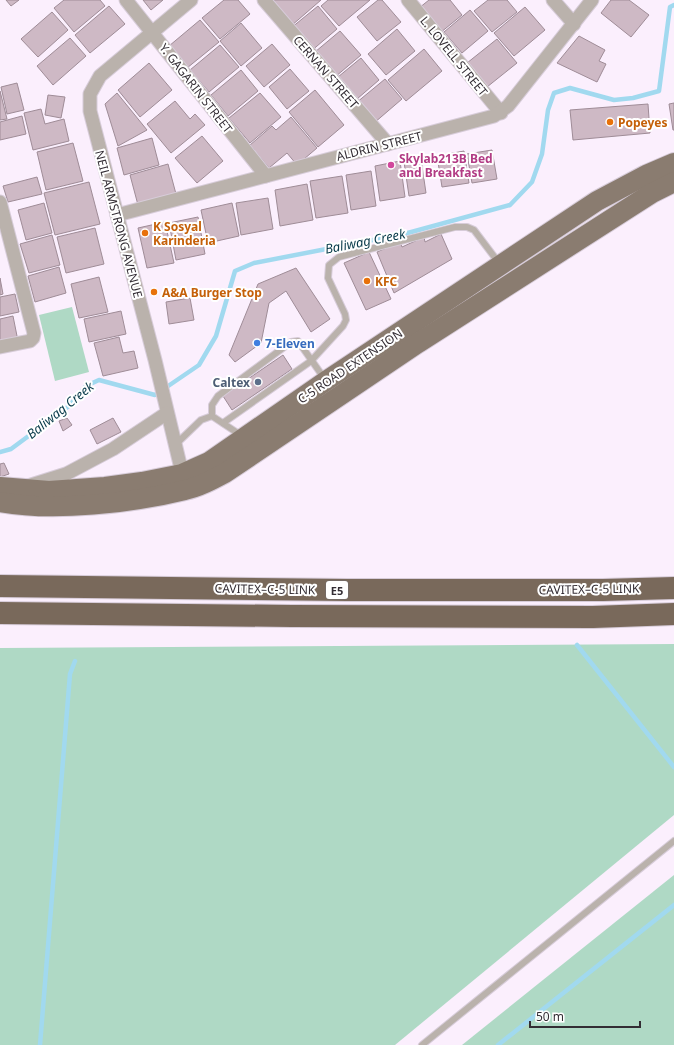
<svg xmlns="http://www.w3.org/2000/svg" width="674" height="1045" viewBox="0 0 674 1045" font-family="'Noto Sans',sans-serif">
<style>
.green{fill:#afd9c5}
.lines{fill:none;stroke-linecap:round;stroke-linejoin:round}
.stream{stroke:#a1d9ef;stroke-width:4.5}
.building{fill:#ceb9c5;stroke:#9f8c97}
.service-casing{stroke:#d7ccd9;stroke-width:8}
.minor-casing{stroke:#d7ccd9;stroke-width:15}
.primary-casing{stroke:#d7ccd9;stroke-width:22}
.motorway-casing{stroke:#d7ccd9;stroke-width:24}
.service{stroke:#bab2ac;stroke-width:6}
.minor{stroke:#bab2ac;stroke-width:13}
.primary{stroke:#8a7c70;stroke-width:20}
.motorway{stroke:#79695b;stroke-width:22}
.food-dot{fill:#e8710a;stroke:#fff;stroke-width:1.5}
.hotel-dot{fill:#d1479c;stroke:#fff;stroke-width:1.5}
.shop-dot{fill:#3f7fe0;stroke:#fff;stroke-width:1.5}
.service-dot{fill:#5c6f8a;stroke:#fff;stroke-width:1.5}
.labels{text-anchor:middle;dominant-baseline:central;stroke-width:4;stroke-linejoin:round;paint-order:stroke}
.shield{fill:#fff;stroke:#706c71;stroke-width:1}
.shield-label{font-size:11px;font-weight:bold;fill:#332d34}
.street-label{font-size:12px;fill:#332d34;stroke:#fff}
.food-label{font-size:12px;font-weight:bold;fill:#c56008;stroke:#fff;text-anchor:start}
.hotel-label{font-size:12px;font-weight:bold;fill:#b23c85;stroke:#fff;text-anchor:start}
.shop-label{font-size:12px;font-weight:bold;fill:#366cbe;stroke:#fff;text-anchor:start}
.service-label{font-size:12px;font-weight:bold;fill:#4e5e75;stroke:#fff;text-anchor:end}
.water-label{font-size:13px;font-style:italic;fill:#083a4a;stroke:#fff}
</style>
<rect width="100%" height="100%" fill="#fbeffd"/>
<g class="green">
<path d="M 72,307 L 89,372 L 55,381 L 39,315 Z"/>
<path d="M 674,644 L 674,815 L 395,1045 L 0,1045 L 0,648 Z"/>
<path d="M 674,875 L 674,1045 L 462,1045 Z"/>
</g>
<g class="lines">
<g class="stream">
<path d="M 0,452 L 11,449 L 69,406 L 86,386 L 99,380 L 155,395 L 199,365 L 216,336 L 235,271 L 254,263 L 404,234 L 510,205 L 532,182 L 542,154 L 548,110 L 554,93 L 570,88 L 614,100 L 633,98 L 659,91 L 670,7 L 674,5"/>
<path d="M 577,645 L 674,767"/>
<path d="M 40,1045 L 70,674 L 75,661"/>
<path d="M 498,1045 L 674,905"/>
</g>
</g>
<g class="building">
<path d="M 6,0 L 19,0 L 11,6 Z"/>
<path d="M 64,0 L 100,0 L 105,6 L 74,32 L 54,8 Z"/>
<path d="M 143,0 L 163,0 L 151,10 Z"/>
<path d="M 224,0 L 238,0 L 250,14 L 220,39 L 202,18 Z"/>
<path d="M 274,0 L 321,0 L 291,26 L 271,2 Z"/>
<path d="M 328,0 L 370,0 L 339,26 L 321,6 Z"/>
<path d="M 378,0 L 382,0 L 401,22 L 377,41 L 357,17 Z"/>
<path d="M 429,0 L 450,0 L 462,15 L 440,33 L 419,8 Z"/>
<path d="M 488,0 L 507,0 L 517,12 L 492,32 L 474,11 Z"/>
<path d="M 611,0 L 629,0 L 649,15 L 631,37 L 601,13 Z"/>
<path d="M 109,6 L 125,24 L 90,53 L 75,35 Z"/>
<path d="M 318,6 L 337,29 L 310,52 L 291,28 Z"/>
<path d="M 525,7 L 545,30 L 514,56 L 494,33 Z"/>
<path d="M 470,10 L 488,31 L 462,53 L 444,32 Z"/>
<path d="M 52,12 L 68,30 L 38,57 L 21,39 Z"/>
<path d="M 200,20 L 219,42 L 187,68 L 169,46 Z"/>
<path d="M 241,23 L 262,48 L 241,66 L 220,41 Z"/>
<path d="M 397,29 L 415,51 L 386,75 L 368,54 Z"/>
<path d="M 340,31 L 361,55 L 335,77 L 315,52 Z"/>
<path d="M 579,36 L 605,50 L 599,61 L 606,64 L 597,82 L 557,63 Z"/>
<path d="M 70,38 L 86,56 L 53,85 L 37,66 Z"/>
<path d="M 497,39 L 517,63 L 487,87 L 467,63 Z"/>
<path d="M 272,44 L 290,65 L 264,87 L 246,66 Z"/>
<path d="M 220,45 L 239,67 L 209,92 L 190,70 Z"/>
<path d="M 424,49 L 442,71 L 406,101 L 388,80 Z"/>
<path d="M 361,58 L 379,80 L 357,99 L 338,77 Z"/>
<path d="M 149,63 L 172,90 L 140,117 L 118,90 Z"/>
<path d="M 290,69 L 309,91 L 287,109 L 269,87 Z"/>
<path d="M 241,70 L 258,91 L 228,116 L 211,95 Z"/>
<path d="M 385,79 L 402,99 L 374,123 L 356,103 Z"/>
<path d="M 17,83 L 24,110 L 7,114 L 1,87 Z"/>
<path d="M 315,90 L 344,125 L 318,147 L 289,112 Z"/>
<path d="M 0,91 L 7,119 L 0,120 Z"/>
<path d="M 117,93 L 147,130 L 118,146 L 105,104 Z"/>
<path d="M 260,93 L 281,117 L 250,143 L 229,118 Z"/>
<path d="M 48,95 L 65,97 L 61,118 L 45,115 Z"/>
<path d="M 175,101 L 190,119 L 195,114 L 205,125 L 171,153 L 147,124 Z"/>
<path d="M 674,103 L 674,130 L 673,130 L 669,104 Z"/>
<path d="M 648,104 L 650,133 L 573,140 L 570,110 Z"/>
<path d="M 41,109 L 45,124 L 64,119 L 69,141 L 33,150 L 24,113 Z"/>
<path d="M 22,116 L 26,134 L 0,140 L 0,122 Z"/>
<path d="M 291,117 L 317,148 L 297,165 L 287,153 L 269,168 L 250,145 L 272,126 L 276,130 Z"/>
<path d="M 202,136 L 223,161 L 197,183 L 175,158 Z"/>
<path d="M 152,138 L 159,165 L 124,175 L 117,148 Z"/>
<path d="M 73,143 L 83,181 L 46,190 L 37,152 Z"/>
<path d="M 492,150 L 497,179 L 472,183 L 467,154 Z"/>
<path d="M 464,151 L 469,183 L 442,187 L 437,156 Z"/>
<path d="M 421,159 L 426,193 L 409,196 L 404,162 Z"/>
<path d="M 400,161 L 405,197 L 380,201 L 375,166 Z"/>
<path d="M 168,164 L 176,194 L 138,205 L 130,175 Z"/>
<path d="M 371,171 L 376,206 L 351,210 L 346,175 Z"/>
<path d="M 342,176 L 348,213 L 316,218 L 310,181 Z"/>
<path d="M 37,177 L 42,194 L 8,202 L 3,186 Z"/>
<path d="M 89,182 L 100,224 L 55,235 L 44,193 Z"/>
<path d="M 307,184 L 313,220 L 280,226 L 275,190 Z"/>
<path d="M 268,198 L 273,229 L 241,235 L 236,203 Z"/>
<path d="M 44,203 L 52,233 L 26,240 L 18,210 Z"/>
<path d="M 232,203 L 239,236 L 208,243 L 201,210 Z"/>
<path d="M 198,217 L 205,254 L 176,260 L 169,223 Z"/>
<path d="M 165,222 L 174,263 L 147,268 L 138,228 Z"/>
<path d="M 95,228 L 104,264 L 66,273 L 57,237 Z"/>
<path d="M 441,234 L 452,259 L 394,293 L 377,252 L 400,242 L 402,247 L 424,237 L 425,242 Z"/>
<path d="M 52,235 L 60,265 L 29,273 L 20,244 Z"/>
<path d="M 369,252 L 391,299 L 366,310 L 344,263 Z"/>
<path d="M 59,267 L 66,293 L 35,302 L 28,276 Z"/>
<path d="M 296,268 L 330,319 L 311,332 L 286,291 L 269,303 L 261,343 L 235,362 L 229,355 L 258,284 Z"/>
<path d="M 99,277 L 108,312 L 79,318 L 71,284 Z"/>
<path d="M 0,278 L 3,294 L 0,295 Z"/>
<path d="M 15,294 L 19,312 L 0,316 L 0,297 Z"/>
<path d="M 190,298 L 194,320 L 169,324 L 166,302 Z"/>
<path d="M 121,311 L 126,334 L 89,342 L 84,319 Z"/>
<path d="M 13,316 L 18,341 L 0,344 L 0,319 Z"/>
<path d="M 119,337 L 123,353 L 134,351 L 138,368 L 103,376 L 94,343 Z"/>
<path d="M 283,355 L 292,369 L 232,410 L 223,396 Z"/>
<path d="M 67,418 L 72,425 L 63,431 L 59,421 Z"/>
<path d="M 113,418 L 121,432 L 97,444 L 90,430 Z"/>
<path d="M 4,463 L 9,474 L 0,477 L 0,464 Z"/>
</g>
<g class="lines">
<defs>
<g id="service">
<path d="M 223,423 L 311,361 L 343,326 L 346,320 L 345,314 L 328,278 L 329,265 L 339,257 L 455,227 L 467,227 L 474,230 L 499,263"/>
<path d="M 242,436 L 212,416 L 212,405 L 218,396 L 291,342 L 298,341 L 324,378"/>
<path d="M 175,445 L 201,420 L 212,416"/>
<path d="M 422,1045 L 674,841"/>
</g>
<g id="minor">
<path d="M 126,0 L 266,176"/>
<path d="M 264,0 L 388,144"/>
<path d="M 408,0 L 501,113"/>
<path d="M 553,0 L 574,24"/>
<path d="M 0,202 L 34,333 L 33,338 L 30,341 L 0,347"/>
<path d="M 117,215 L 494,116 L 508,106 L 592,0"/>
<path d="M 184,481 L 155,360 L 90,111 L 90,94 L 100,76 L 191,0"/>
<path d="M 28,486 L 66,474 L 113,449 L 167,413"/>
</g>
<g id="primary">
<path d="M 0,487 L 49,491 L 105,487 L 142,482 L 182,474 L 209,462 L 326,381 L 597,201 L 646,175 L 674,163"/>
<path d="M 0,502 C 53,512 133,503 185,490 C 199,487 212,480 225,473 L 418,343 L 652,193 L 674,182"/>
</g>
<g id="motorway">
<path d="M 0,586 L 347,590 L 603,590 L 674,588"/>
<path d="M 0,613 L 292,616 L 593,617 L 674,614"/>
</g>
</defs>
<use href="#service" class="service-casing"/>
<use href="#minor" class="minor-casing"/>
<use href="#primary" class="primary-casing"/>
<use href="#motorway" class="motorway-casing"/>
<use href="#service" class="service"/>
<use href="#minor" class="minor"/>
<use href="#primary" class="primary"/>
<use href="#motorway" class="motorway"/>
</g>
<g class="food-dot">
<circle cx="610" cy="122" r="4"/>
<circle cx="145" cy="233" r="4"/>
<circle cx="367" cy="281" r="4"/>
<circle cx="154" cy="292" r="4"/>
</g>
<circle class="hotel-dot" cx="391" cy="165" r="4"/>
<circle class="shop-dot" cx="257" cy="343" r="4"/>
<circle class="service-dot" cx="258" cy="382" r="4"/>
<g class="labels">
<rect class="shield" x="326" y="581" width="22" height="18" rx="3"/>
<g class="shield-label">
<text x="337" y="590">E5</text>
</g>
<g class="street-label">
<text transform="translate(454 56) rotate(51)">L. LOVELL STREET</text>
<text transform="translate(326 72) rotate(49)">CERNAN STREET</text>
<text transform="translate(196 88) rotate(52)">Y. GAGARIN STREET</text>
<text transform="translate(379 146) rotate(-14)">ALDRIN STREET</text>
<text transform="translate(119 224) rotate(75)">NEIL ARMSTRONG AVENUE</text>
<text transform="translate(350 366) rotate(-34)">C-5 ROAD EXTENSION</text>
<text transform="translate(265 589) rotate(1)">CAVITEX–C-5 LINK</text>
<text transform="translate(589 589) rotate(-1)">CAVITEX–C-5 LINK</text>
</g>
<g class="food-label">
<text x="618" y="122">Popeyes</text>
<text x="153" y="226">K Sosyal<tspan x="153" dy="14">Karinderia</tspan></text>
<text x="375" y="281">KFC</text>
<text x="162" y="292">A&amp;A Burger Stop</text>
</g>
<g class="hotel-label">
<text x="399" y="158">Skylab213B Bed<tspan x="399" dy="14">and Breakfast</tspan></text>
</g>
<g class="shop-label">
<text x="265" y="343">7-Eleven</text>
</g>
<g class="service-label">
<text x="250" y="382">Caltex</text>
</g>
<g class="water-label">
<text transform="translate(365 241) rotate(-11)">Baliwag Creek</text>
<text transform="translate(60 410) rotate(-39)">Baliwag Creek</text>
</g>
</g>
<path d="M530 1021v6h110v-6" fill="none" stroke="#332d34" stroke-width="2"/>
<text x="536" y="1021" font-size="12" fill="#332d34" stroke="#ffffff" stroke-width="3" paint-order="stroke">50 m</text>
</svg>
